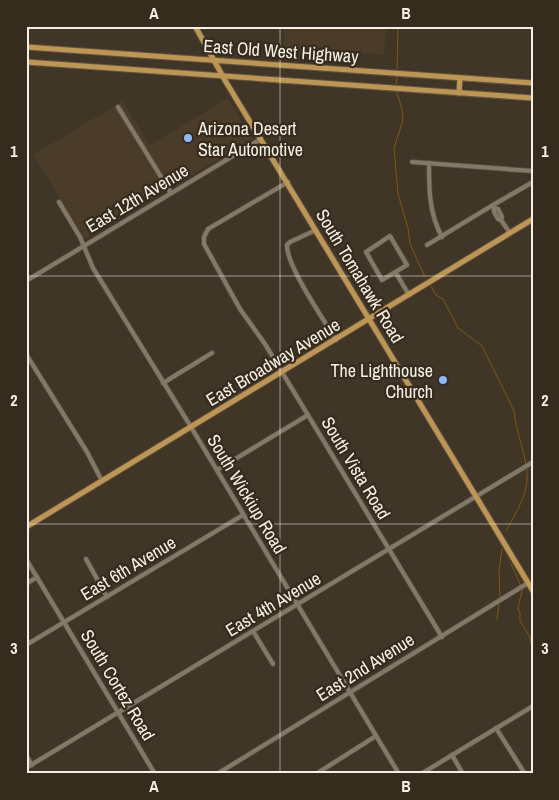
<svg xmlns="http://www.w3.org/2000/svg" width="559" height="800" viewBox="0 0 559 800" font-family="'Archivo Narrow',sans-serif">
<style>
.built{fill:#4a3c28}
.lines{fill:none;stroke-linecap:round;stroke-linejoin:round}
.stream{stroke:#81590b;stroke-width:1}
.minor-casing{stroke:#5c5448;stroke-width:5.5}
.major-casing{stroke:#5c5448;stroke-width:7}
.minor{stroke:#847869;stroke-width:4}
.major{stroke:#c0954f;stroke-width:5}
.grid{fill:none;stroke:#f6f0e7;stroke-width:1;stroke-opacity:0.55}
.poi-dot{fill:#8abafc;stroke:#352c1e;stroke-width:2}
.labels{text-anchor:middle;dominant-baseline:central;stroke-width:4.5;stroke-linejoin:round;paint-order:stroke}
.street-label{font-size:18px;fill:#f6f0e7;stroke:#352c1e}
.poi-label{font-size:18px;fill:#f6f0e7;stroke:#352c1e;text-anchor:start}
.neatline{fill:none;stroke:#f6f0e7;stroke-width:2}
.grid-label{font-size:16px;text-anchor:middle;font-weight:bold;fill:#f6f0e7}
</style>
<rect width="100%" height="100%" fill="#3f3627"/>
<g class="built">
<path d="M 285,26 L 386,26 L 384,55 L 283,48 Z"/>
<path d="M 228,98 L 252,139 L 85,239 L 33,155 L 123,101 L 150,145 Z"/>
</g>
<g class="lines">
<g class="stream">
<path d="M 397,71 L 398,26"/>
<path d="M 396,86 L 397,75"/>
<path d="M 396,90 L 402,109 L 403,120 L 394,148 L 398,194 L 408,228 L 410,244 L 425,277"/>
<path d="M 431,286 L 436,295 L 443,299 L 458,328 L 482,346 L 514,411 C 516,432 525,451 527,472 C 529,494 515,514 506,531"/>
<path d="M 511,564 L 521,586"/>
<path d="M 522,590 L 518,608 L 520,613 L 520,621 L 529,635 L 533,650"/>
<path d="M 500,600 L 499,571 L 502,549"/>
<path d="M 497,620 L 499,603"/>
</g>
<defs>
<g id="minor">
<path d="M 118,107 L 171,193"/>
<path d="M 412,162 L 533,171"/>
<path d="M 429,163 C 429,190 429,213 442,237"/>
<path d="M 288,182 L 208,229 L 204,237 L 204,244 L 240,309 L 265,344 L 442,637"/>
<path d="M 59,202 L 80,237 L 93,268 L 191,427 L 399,774"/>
<path d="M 494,208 L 493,205 L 533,182"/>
<path d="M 501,220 L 502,217 L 498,209 L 494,208 L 494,212 L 498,219 L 501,220 L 510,233"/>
<path d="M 316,230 L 290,242 L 287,245 C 286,265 324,320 336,340"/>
<path d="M 390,236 L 407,265 L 382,280 L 366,252 Z"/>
<path d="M 427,245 L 493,205"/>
<path d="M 396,273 L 409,295"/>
<path d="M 26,281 L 261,139"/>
<path d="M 26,354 L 87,452 L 102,481"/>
<path d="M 163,383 L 212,353"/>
<path d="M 217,470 L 308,415"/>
<path d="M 26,559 L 155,774"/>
<path d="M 86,559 L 107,597"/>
<path d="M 26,584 L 37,577"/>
<path d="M 253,631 L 273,664"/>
<path d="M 26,645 L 243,515"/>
<path d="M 496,728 L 525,774"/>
<path d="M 26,755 L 32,765"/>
<path d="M 452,755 L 463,774"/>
<path d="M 26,768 L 533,462"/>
<path d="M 217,774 L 528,583"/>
<path d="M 316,774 L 376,736"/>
<path d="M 421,774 L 533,706"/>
</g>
<g id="major">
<path d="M 195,26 L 226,82 L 533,591"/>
<path d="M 26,47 L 533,83"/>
<path d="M 26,62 L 533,98"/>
<path d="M 459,93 L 460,78"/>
<path d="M 26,527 L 533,219"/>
</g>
</defs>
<use href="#minor" class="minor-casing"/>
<use href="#major" class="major-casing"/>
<use href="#minor" class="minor"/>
<use href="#major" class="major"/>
</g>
<path class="grid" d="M 280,26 L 280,774M 26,276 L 533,276M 26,524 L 533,524"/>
<g class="poi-dot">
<circle cx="188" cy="138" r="5"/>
<circle cx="443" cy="380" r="5"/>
</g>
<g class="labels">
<g class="street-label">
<text transform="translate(281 51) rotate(4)">East Old West Highway</text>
<text transform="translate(137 198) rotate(-31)">East 12th Avenue</text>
<text transform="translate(360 276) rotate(59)">South Tomahawk Road</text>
<text transform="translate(273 362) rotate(-31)">East Broadway Avenue</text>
<text transform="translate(356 468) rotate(59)">South Vista Road</text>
<text transform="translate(247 494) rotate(59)">South Wickiup Road</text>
<text transform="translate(128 568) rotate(-31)">East 6th Avenue</text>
<text transform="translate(273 604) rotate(-31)">East 4th Avenue</text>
<text transform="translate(365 667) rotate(-32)">East 2nd Avenue</text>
<text transform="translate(118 685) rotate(59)">South Cortez Road</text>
</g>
<g class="poi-label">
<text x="198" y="128">Arizona Desert<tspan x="198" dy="21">Star Automotive</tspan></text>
<text x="433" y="370" text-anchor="end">The Lighthouse<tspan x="433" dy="21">Church</tspan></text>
</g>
</g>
<rect width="559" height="800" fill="none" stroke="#352c1e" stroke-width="55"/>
<rect x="28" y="28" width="504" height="744" class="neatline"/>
<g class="grid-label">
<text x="154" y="19">A</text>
<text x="406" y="19">B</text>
<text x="14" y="157">1</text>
<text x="545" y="157">1</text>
<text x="14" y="406">2</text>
<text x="545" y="406">2</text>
<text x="14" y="654">3</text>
<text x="545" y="654">3</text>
<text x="154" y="792">A</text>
<text x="406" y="792">B</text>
</g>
</svg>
